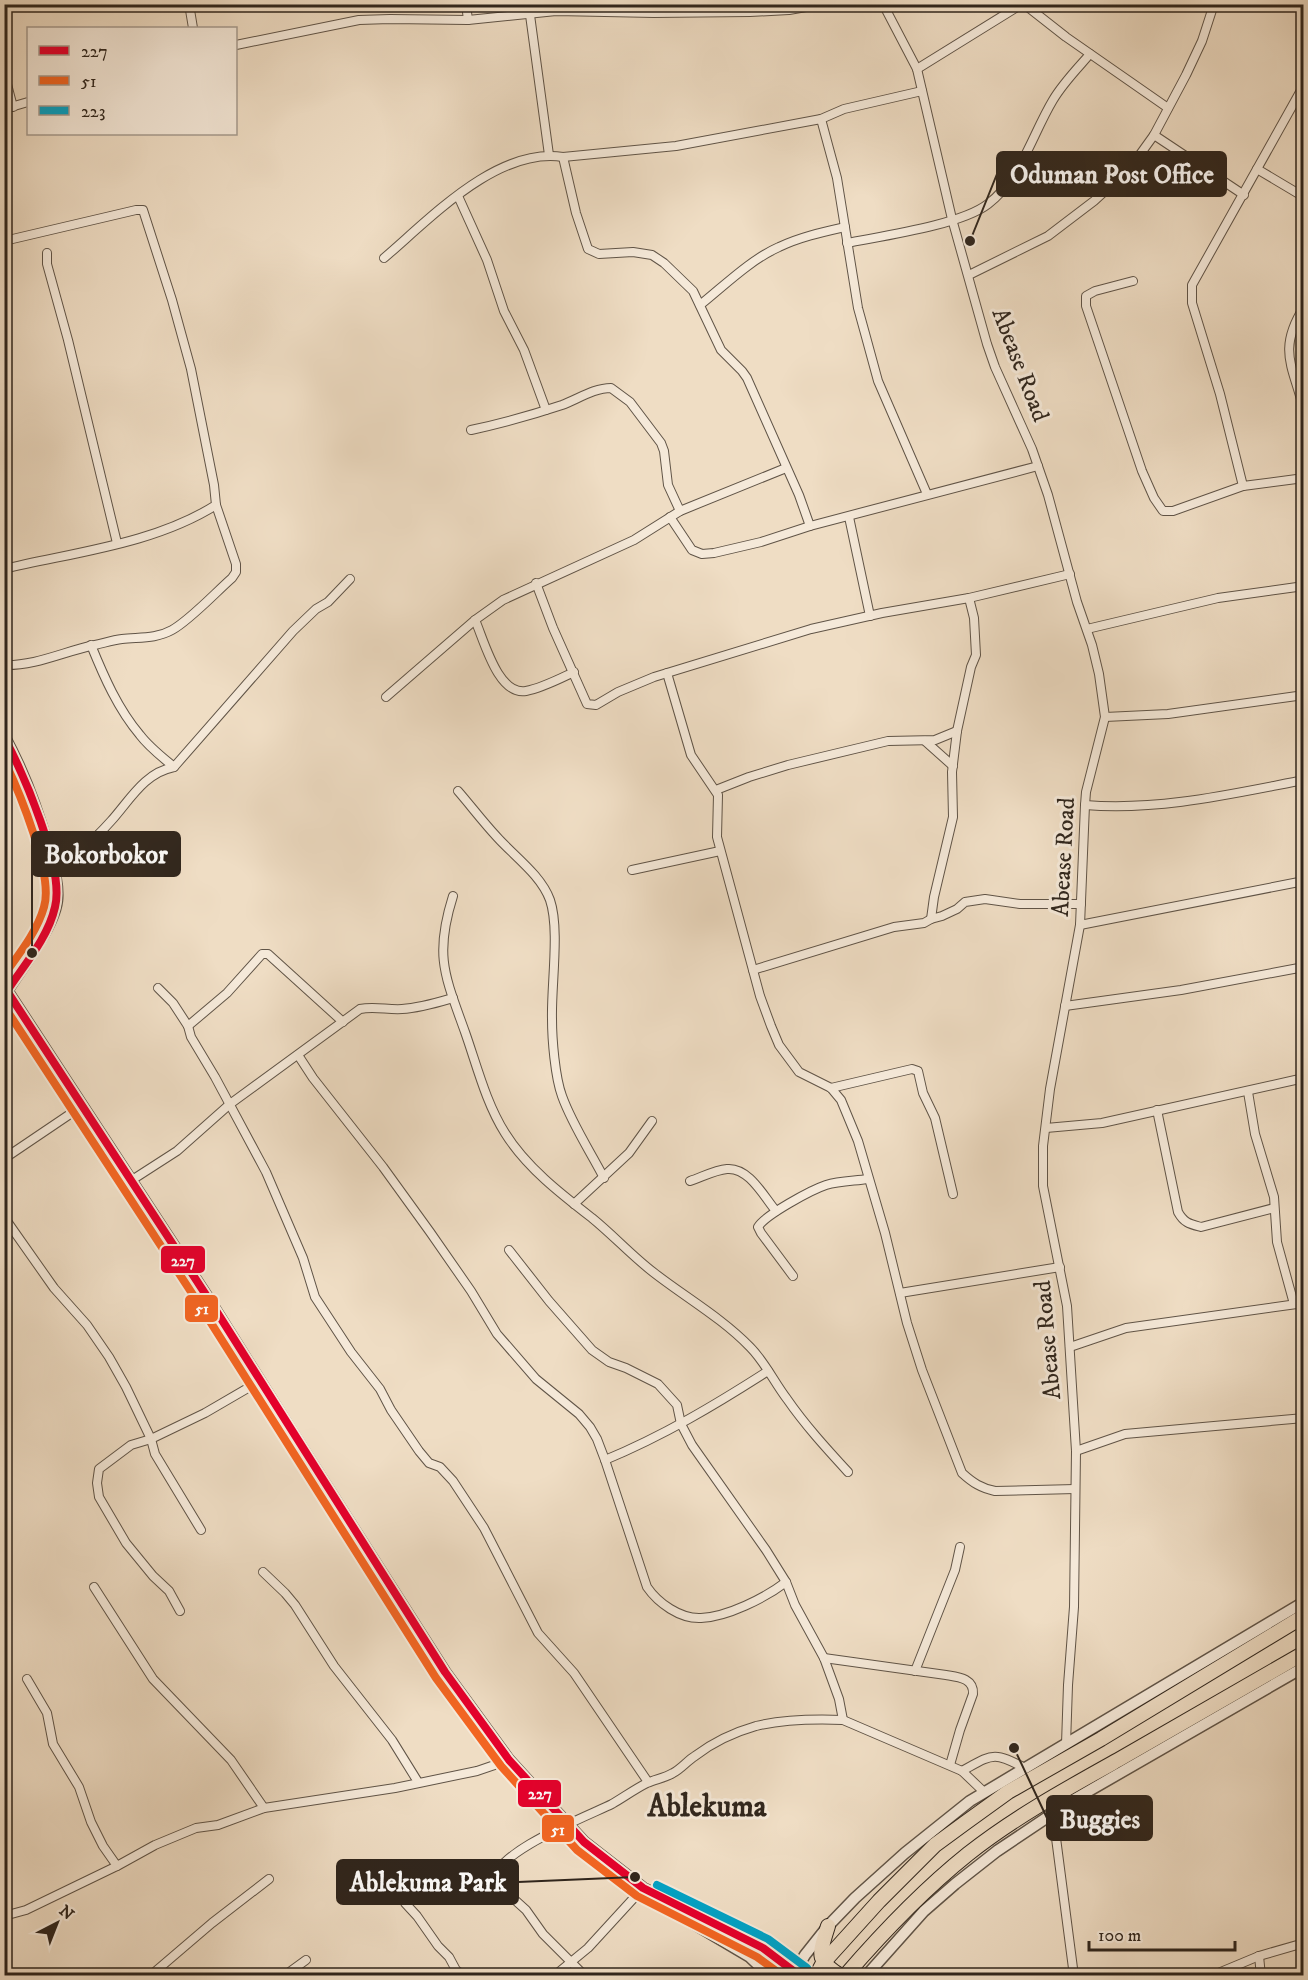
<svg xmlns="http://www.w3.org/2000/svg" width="1308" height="1980" viewBox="0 0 1308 1980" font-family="'IM FELL DW Pica',serif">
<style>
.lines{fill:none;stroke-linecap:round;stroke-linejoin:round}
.minor-casing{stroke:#605447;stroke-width:10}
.tertiary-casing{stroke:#605447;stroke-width:13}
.primary-casing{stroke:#30261d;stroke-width:16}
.minor{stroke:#f5e9d9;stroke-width:8}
.tertiary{stroke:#f5e9d9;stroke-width:10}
.primary{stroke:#efddc4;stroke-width:14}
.bus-1-casing{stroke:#f5e9d9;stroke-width:12}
.bus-2-casing{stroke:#f5e9d9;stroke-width:12}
.bus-3-casing{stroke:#f5e9d9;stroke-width:12}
.bus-1{stroke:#e4002b;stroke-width:8}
.bus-2{stroke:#f26522;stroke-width:8}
.bus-3{stroke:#02a2c5;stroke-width:8}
.labels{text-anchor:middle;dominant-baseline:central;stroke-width:6;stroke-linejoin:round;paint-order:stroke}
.street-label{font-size:24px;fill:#30261d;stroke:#f5e9d9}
.district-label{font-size:30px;font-weight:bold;fill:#30261d;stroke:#f5e9d9}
.leader{fill:none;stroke:#30261d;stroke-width:2}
.callout-dot{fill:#30261d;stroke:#f5e9d9;stroke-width:2}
.callout{fill:#30261d;stroke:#30261d;stroke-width:2}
.callout-label{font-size:26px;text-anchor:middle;font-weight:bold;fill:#fff}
.line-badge{stroke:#f5e9d9;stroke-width:2}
.badge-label{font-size:16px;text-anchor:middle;font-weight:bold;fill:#fff}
</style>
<rect width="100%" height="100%" fill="#efddc4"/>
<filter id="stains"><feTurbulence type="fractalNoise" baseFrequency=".00333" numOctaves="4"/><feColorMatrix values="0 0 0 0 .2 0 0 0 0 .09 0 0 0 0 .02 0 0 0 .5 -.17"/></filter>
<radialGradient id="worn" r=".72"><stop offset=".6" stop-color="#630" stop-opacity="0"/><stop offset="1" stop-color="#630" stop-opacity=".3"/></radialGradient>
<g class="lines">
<defs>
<g id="minor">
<path d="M 189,4 L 193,28"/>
<path d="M 466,4 L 468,20"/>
<path d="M 883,4 L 917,69 L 952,219 L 987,344 L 995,367 L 1032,449 L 1048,495 L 1077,602 L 1092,645 L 1099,674 L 1105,717 L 1086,792 L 1085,805 L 1080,925 L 1050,1089 L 1043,1146 L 1043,1186 L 1067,1306 L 1076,1451 L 1074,1607 L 1068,1685 L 1066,1744"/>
<path d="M 1024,4 L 1066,37 L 1168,108"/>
<path d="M 530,15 L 549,155"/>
<path d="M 236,45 L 359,20 L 390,19 L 468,20 L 556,11 L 654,13 L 750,12 L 789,10 L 823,4"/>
<path d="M 917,69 L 1022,4"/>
<path d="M 4,73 L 13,107"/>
<path d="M 4,109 L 28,102"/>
<path d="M 821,119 L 837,178 L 858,308 L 866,337 L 878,381 L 927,494"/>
<path d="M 1154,135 L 1244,195"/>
<path d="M 563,157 L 576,213 L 588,249 L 599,254 L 633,252 L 652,255 L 664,263 L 693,291 L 721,350 L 742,371 L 747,378 L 799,495 L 810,526"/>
<path d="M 1257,169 L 1304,197"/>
<path d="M 458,196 L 487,260 L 504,311 L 524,350 L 546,410"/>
<path d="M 4,241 L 136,210 L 143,210 L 172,300 L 191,369 L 214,485 L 216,505 C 154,544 75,552 4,569"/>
<path d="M 847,243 C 882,236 961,225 988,204 C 1021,179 1032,135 1053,100 C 1063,83 1077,69 1090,54"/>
<path d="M 47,253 L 47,264 L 68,340 L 117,543"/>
<path d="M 384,258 C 431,218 497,147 563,157 L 676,146 L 821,119 L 844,109 L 922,91"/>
<path d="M 969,275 L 1048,236 L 1094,201 L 1131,167 L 1154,135 L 1186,75 L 1202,41 L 1214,4"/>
<path d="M 1133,281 L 1095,291 L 1086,296 L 1086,306 L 1142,471 L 1154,498 L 1163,511 L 1173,511 L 1243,486 L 1304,478"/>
<path d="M 700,305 C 725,285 750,260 779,247 C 800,237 823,232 845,227"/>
<path d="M 1304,307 C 1277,350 1293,366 1304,410"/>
<path d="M 471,430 C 503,423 532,415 562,405 C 578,399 594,388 611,388 L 630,402 L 661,443 L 664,451 L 668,485 L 680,511"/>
<path d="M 1304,436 L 1304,475"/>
<path d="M 1243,486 L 1220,394 L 1192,303 L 1192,285 L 1304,85"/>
<path d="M 670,517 L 692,550 L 702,554 L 714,553 L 761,542 L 810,526 L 1038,466"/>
<path d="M 849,517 L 870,616"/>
<path d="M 536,583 L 553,628 L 587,704 L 596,705 L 618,692 L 654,677 L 811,629 L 882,613 L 969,598 L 1070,574"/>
<path d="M 969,598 L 974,618 L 976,655 L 971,667 L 957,731 L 952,772 L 953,817 L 934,897 L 931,919 L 942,916 L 957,909 L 965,902 L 985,899 L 1020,904 L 1081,904"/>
<path d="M 475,620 C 484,640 498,696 526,691 C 542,688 559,679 574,672"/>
<path d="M 1087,629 L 1218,598 L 1304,586"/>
<path d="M 91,645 C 104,677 118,709 140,735 C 149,747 162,757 174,767"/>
<path d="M 4,665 C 36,666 65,651 95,645 C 104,643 113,640 122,639 C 139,637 156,639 172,630 C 190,620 215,593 232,578 L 236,572 L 236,564 L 216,505"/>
<path d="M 667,673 L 691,755 L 718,795 L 717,837 L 760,996 L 771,1026 L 779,1045 L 799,1072 L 831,1088 L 841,1100 L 858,1141 L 885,1233 L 907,1323 L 922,1370 L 962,1473 C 973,1483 981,1488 995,1491 L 1075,1489"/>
<path d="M 386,697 L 475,620 L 503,600 L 634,540 L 680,511 L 786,468"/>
<path d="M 1105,717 L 1168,714 L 1304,695"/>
<path d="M 925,741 L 953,766"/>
<path d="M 716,790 L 749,777 L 788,765 L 888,741 L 935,740 L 957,731"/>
<path d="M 458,791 C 471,806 483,822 497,837 C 514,856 541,875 550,900 C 560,929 551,986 552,1019 C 552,1039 555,1077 562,1096 C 572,1124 590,1151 604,1178"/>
<path d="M 1085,805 C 1159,811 1231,794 1304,780"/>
<path d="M 54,870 C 76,857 94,840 111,821 C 130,800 144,773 174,767 L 293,631 L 316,609 L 328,602 L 350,579"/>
<path d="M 632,870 L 720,851"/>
<path d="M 453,896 C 434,956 445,976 465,1032 C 477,1066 486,1103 505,1133 C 526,1167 561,1194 592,1218 C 613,1235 632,1256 653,1272 C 685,1297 722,1318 750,1347 C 765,1362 774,1382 787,1399 C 805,1425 826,1448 848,1472"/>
<path d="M 1080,925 L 1304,881"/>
<path d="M 753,970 L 894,927 L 924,923 L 931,919"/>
<path d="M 158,988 L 173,1003 L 188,1026 L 191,1037 L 215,1077 L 266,1172 L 303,1258 L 315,1297 L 351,1352 L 380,1389 L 391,1410 L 419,1451 L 429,1463 L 440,1467 L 453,1481 L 484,1528 L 538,1633 L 574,1673 L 648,1782"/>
<path d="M 1065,1006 L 1181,990 L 1304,967"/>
<path d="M 188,1026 L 227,993 L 262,954 L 268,954 L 343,1022"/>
<path d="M 298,1055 L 313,1078 L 383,1167 L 430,1232 L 471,1291 L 497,1334 L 536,1379 L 579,1414 L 590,1427 L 597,1439 L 605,1460 L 647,1587 C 658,1603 680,1619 701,1618 C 727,1617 765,1598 786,1582"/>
<path d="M 831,1088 L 912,1069 L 918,1071 L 923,1093 L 935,1118 L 953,1194"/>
<path d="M 1248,1092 L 1255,1134 L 1274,1197 L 1277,1242 L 1294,1304"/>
<path d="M 1157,1110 L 1178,1212 C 1184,1223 1190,1224 1201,1227 L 1274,1208"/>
<path d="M 1046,1128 L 1102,1123 L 1304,1078"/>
<path d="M 4,1163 L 8,1156 L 82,1106"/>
<path d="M 132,1180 L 177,1151 L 230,1104 L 360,1009 C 374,1006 388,1010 402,1009 C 420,1008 436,1003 453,998"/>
<path d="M 690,1181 C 702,1177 715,1170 727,1169 C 749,1167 764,1197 776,1211"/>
<path d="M 574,1204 L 629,1153 L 652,1121"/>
<path d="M 4,1217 L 54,1288 L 87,1325 L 109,1357 L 126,1387 L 151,1439 L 155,1454 L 201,1530"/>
<path d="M 509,1250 L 549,1301 L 592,1350 L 609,1362 L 626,1368 L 658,1384 L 677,1405 L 681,1424 L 692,1445 L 766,1550 L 786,1582 L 795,1605 L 824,1658 L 839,1699 L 843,1720"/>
<path d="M 793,1276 L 761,1233 L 758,1227 C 765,1215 811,1190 826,1185 C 839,1181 854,1181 868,1179"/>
<path d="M 900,1293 L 1060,1267"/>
<path d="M 1070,1347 L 1126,1328 L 1304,1303"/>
<path d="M 1076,1451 L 1125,1434 L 1304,1418"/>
<path d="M 605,1460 C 663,1436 715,1405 768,1371"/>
<path d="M 263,1572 L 285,1593 L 295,1605 L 334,1666 L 392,1740 L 418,1782"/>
<path d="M 94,1587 L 153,1679 L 231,1760 L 264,1808"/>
<path d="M 180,1611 L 169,1591 L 153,1576 L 126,1543 L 99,1497 L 97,1483 L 99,1469 L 131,1445 L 151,1439 L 205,1413 L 260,1381"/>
<path d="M 824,1658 L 946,1675 C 958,1677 974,1678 973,1694 L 960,1730 L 950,1765"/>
<path d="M 915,1671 L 955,1570 L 960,1547"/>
<path d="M 27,1679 L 47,1713 L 53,1744 L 79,1787 L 91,1822 L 103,1846 L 117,1866"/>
<path d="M 962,1771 C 993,1754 993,1751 1025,1768"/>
<path d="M 1053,1815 L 1074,1976"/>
<path d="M 405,1903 L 417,1916 L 438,1946 L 449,1957 L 456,1970 L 464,1976"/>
<path d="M 4,1916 L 26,1910 L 117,1866 L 155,1845 L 196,1828 L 218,1825 L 264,1808 L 395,1788 L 477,1771 L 509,1760"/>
<path d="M 1259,1956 L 1261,1976"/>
<path d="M 150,1976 L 212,1923 L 269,1879"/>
<path d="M 284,1976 L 306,1960"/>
<path d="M 554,1976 L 588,1948 L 643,1888"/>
<path d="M 585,1976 L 543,1934 L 526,1910 L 495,1882 C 489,1854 590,1815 612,1804 C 624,1797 635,1789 647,1783 C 656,1779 665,1778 673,1773 C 681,1769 687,1761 695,1756 C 712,1743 735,1732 756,1726 C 781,1720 817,1719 843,1720 L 962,1771 L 984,1792"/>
<path d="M 1211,1976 L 1259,1956 L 1304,1943"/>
</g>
<g id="tertiary">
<path d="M 4,736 C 24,773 37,808 48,848 C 52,864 58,881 57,898 C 56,924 21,968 7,991"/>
<path d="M 4,986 L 208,1298 L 290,1429 L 445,1672 L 509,1760 L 584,1842 L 643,1888 L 763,1948 L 801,1976"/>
<path d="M 656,1898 L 662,1905 L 750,1957 L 770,1976"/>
<path d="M 793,1975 L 805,1955 L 828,1926 L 855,1898 L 905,1853 L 970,1801 L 1304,1602"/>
<path d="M 866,1976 L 924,1911 L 955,1884 L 997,1851 L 1073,1800 L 1304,1667"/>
</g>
<g id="primary">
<path d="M 828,1926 C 820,1953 814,1960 841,1976"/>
<path d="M 816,1976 L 823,1963 L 879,1901 L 935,1845 L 965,1823 L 1008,1792 L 1101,1739 L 1304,1616"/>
<path d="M 845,1976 C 883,1932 923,1890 968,1854 C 1015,1817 1066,1789 1118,1760 C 1180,1725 1242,1689 1304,1653"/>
</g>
</defs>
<use href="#minor" class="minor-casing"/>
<use href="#tertiary" class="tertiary-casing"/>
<use href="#primary" class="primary-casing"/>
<use href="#minor" class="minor"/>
<use href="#tertiary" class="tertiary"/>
<use href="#primary" class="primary"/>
<defs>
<g id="bus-1">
<path d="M 4,737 C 23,773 65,868 55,907 C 48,938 24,965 7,991"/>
<path d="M 7,991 L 208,1298 L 445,1672 L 509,1760 L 584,1842 L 643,1888 L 763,1948 L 800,1976"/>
</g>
<g id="bus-2">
<path d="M 4,760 C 19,791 54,875 44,907 C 37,932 19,954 4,975"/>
<path d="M 4,1006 L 199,1304 L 436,1678 L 501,1766 L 577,1850 L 637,1896 L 757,1957 L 783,1976"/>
</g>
<path id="bus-3" d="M 657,1885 L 768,1939 L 807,1968"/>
</defs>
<use href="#bus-1" class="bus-1-casing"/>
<use href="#bus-2" class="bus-2-casing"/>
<use href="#bus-3" class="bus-3-casing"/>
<use href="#bus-1" class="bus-1"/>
<use href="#bus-2" class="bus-2"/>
<use href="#bus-3" class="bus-3"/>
</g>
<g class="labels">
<g class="street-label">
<text transform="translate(1020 365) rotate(69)">Abease Road</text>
<text transform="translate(1064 857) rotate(-87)">Abease Road</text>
<text transform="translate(1048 1340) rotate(-95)">Abease Road</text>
</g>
<g class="district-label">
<text x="707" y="1807">Ablekuma</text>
</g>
</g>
<path class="leader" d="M970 241L997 174M32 953L32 854M1014 1748L1047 1818M635 1877L518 1882"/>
<g class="callout-dot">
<circle cx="970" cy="241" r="6"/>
<circle cx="32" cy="953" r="6"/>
<circle cx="1014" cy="1748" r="6"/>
<circle cx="635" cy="1877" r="6"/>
</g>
<g class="callout">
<rect x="997" y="152" width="229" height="44" rx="6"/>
<rect x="32" y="832" width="148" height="44" rx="6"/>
<rect x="1047" y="1796" width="105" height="44" rx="6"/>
<rect x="337" y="1860" width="181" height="44" rx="6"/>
</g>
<g class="callout-label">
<text x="1112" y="183">Oduman Post Office</text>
<text x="106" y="863">Bokorbokor</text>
<text x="1100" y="1828">Buggies</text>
<text x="428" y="1891">Ablekuma Park</text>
</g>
<g class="line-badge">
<rect x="160" y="1245" width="46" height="29" rx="6" fill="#e4002b"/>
<rect x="184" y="1294" width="35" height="29" rx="6" fill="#f26522"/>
<rect x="517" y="1779" width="45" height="29" rx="6" fill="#e4002b"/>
<rect x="541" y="1814" width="34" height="29" rx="6" fill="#f26522"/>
</g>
<g class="badge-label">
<text x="183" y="1266">227</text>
<text x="202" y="1314">51</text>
<text x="540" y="1799">227</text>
<text x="558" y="1835">51</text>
</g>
<rect width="1308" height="1980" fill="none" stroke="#efddc4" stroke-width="24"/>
<rect x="6" y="6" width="1296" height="1968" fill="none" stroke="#30261d" stroke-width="3"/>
<rect x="12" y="12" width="1284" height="1956" fill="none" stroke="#30261d" stroke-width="1.5"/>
<rect x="27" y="27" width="210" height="108" fill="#f5e9d9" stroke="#a69b8e" stroke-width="1.5"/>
<rect x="39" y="46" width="30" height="9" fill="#e4002b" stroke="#a69b8e" stroke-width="1.5"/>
<text x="81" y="57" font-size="18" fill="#30261d">227</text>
<rect x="39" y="76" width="30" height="9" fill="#f26522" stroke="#a69b8e" stroke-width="1.5"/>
<text x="81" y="87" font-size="18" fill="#30261d">51</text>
<rect x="39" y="106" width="30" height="9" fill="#02a2c5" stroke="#a69b8e" stroke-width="1.5"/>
<text x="81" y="117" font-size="18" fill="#30261d">223</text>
<g transform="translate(57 1923) rotate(42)" stroke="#f5e9d9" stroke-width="4.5" paint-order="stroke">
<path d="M0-4.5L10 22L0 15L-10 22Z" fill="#30261d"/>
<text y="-9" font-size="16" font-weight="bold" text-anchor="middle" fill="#30261d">N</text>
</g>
<path d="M1089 1941v9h146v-9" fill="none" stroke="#30261d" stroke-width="3"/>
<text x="1098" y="1941" font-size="18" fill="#30261d" stroke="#f5e9d9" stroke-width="4.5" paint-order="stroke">100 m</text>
<rect width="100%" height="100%" filter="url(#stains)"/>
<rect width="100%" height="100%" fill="url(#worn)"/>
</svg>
